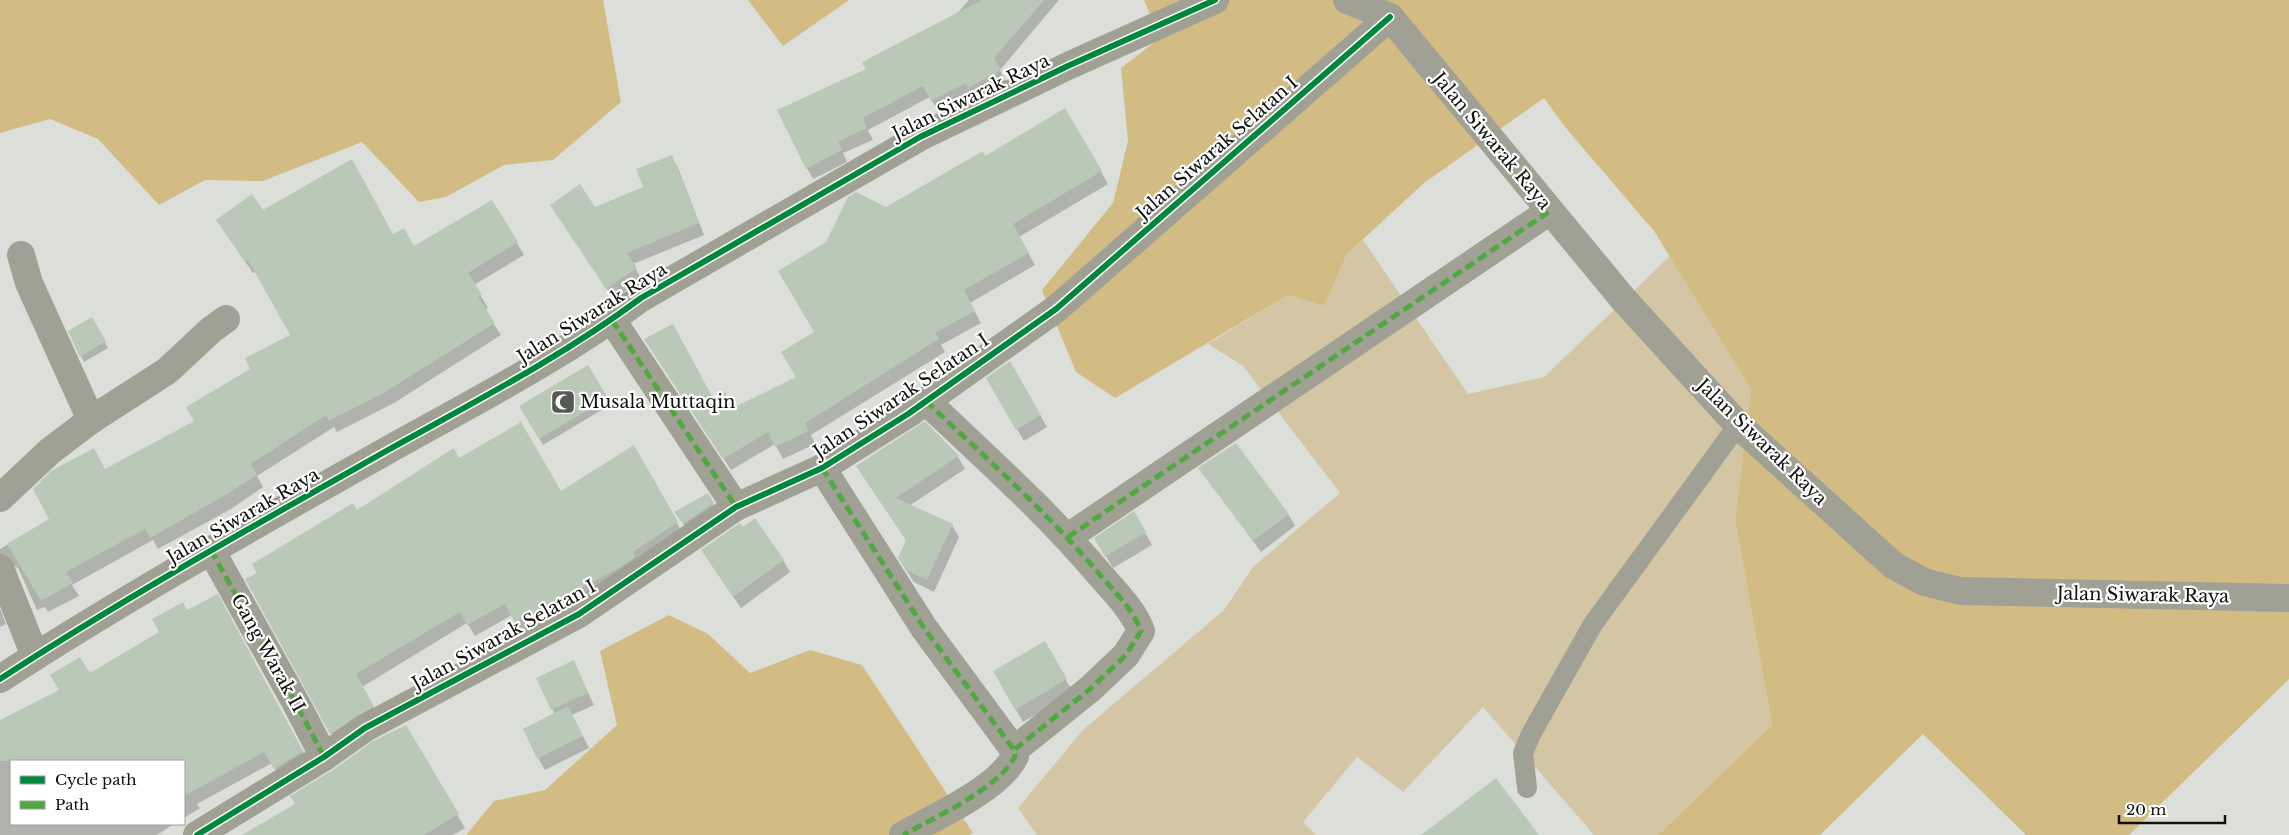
<svg xmlns="http://www.w3.org/2000/svg" width="2289" height="835" viewBox="0 0 2289 835" font-family="'Libre Baskerville',serif">
<style>
.green{fill:#d4c6a4}
.forest{fill:#d2bc84}
.shadow{fill:#0003}
.building{fill:#bac8b7}
.lines{fill:none;stroke-linecap:round;stroke-linejoin:round}
.service{stroke:#a0a094;stroke-width:20}
.minor{stroke:#a0a094;stroke-width:28}
.quiet{stroke:#51a841;stroke-width:5;stroke-dasharray:10 5;stroke-linecap:butt}
.cycleway-casing{stroke:#fff;stroke-width:9}
.cycleway{stroke:#00873e;stroke-width:6}
.labels{text-anchor:middle;dominant-baseline:central;stroke-width:4.5;stroke-linejoin:round;paint-order:stroke}
.street-label{font-size:18px;fill:#10110e;stroke:#fff}
.poi-label{font-size:18px;fill:#10110e;stroke:#fff;text-anchor:start}
</style>
<rect width="100%" height="100%" fill="#dcdfd9"/>
<path class="green" d="M 1363,240 L 1468,394 L 1544,377 L 1670,256 L 1751,389 L 1735,520 L 1772,725 L 1658,835 L 1594,835 L 1483,707 L 1403,792 L 1357,757 L 1303,822 L 1316,835 L 1037,835 L 1018,808 L 1083,730 L 1224,610 L 1253,567 L 1340,493 L 1243,366 L 1208,344 L 1288,295 L 1324,306 L 1347,254 Z"/>
<g class="forest">
<path d="M 0,0 L 603,0 L 621,102 L 553,160 L 504,165 L 446,197 L 419,202 L 362,142 L 263,181 L 205,180 L 159,205 L 98,139 L 50,119 L 0,133 Z"/>
<path d="M 748,0 L 849,0 L 783,46 Z"/>
<path d="M 1144,0 L 2289,0 L 2289,679 L 2129,835 L 2026,835 L 1923,734 L 1820,835 L 1658,835 L 1772,725 L 1735,520 L 1751,389 L 1654,231 L 1565,127 L 1544,98 L 1424,183 L 1347,254 L 1324,306 L 1288,295 L 1115,398 L 1076,372 L 1042,290 L 1113,203 L 1128,141 L 1121,68 L 1160,38 Z"/>
<path d="M 669,615 L 708,634 L 750,673 L 810,650 L 862,665 L 973,833 L 970,835 L 466,835 L 494,801 L 545,790 L 617,725 L 600,651 Z"/>
</g>
<g class="shadow">
<path d="M 969,0 L 1059,0 L 1000,70 L 1006,82 L 975,98 L 973,94 L 938,112 L 930,97 L 868,130 L 873,140 L 843,153 L 847,162 L 813,179 L 807,168 L 867,70 L 956,15 Z"/>
<path d="M 1065,109 L 1108,184 L 1019,237 L 1035,265 L 970,303 L 981,323 L 941,345 L 945,352 L 811,435 L 815,444 L 783,459 L 775,444 L 731,470 L 645,340 L 713,399 L 734,409 L 798,378 L 815,332 L 886,208 L 985,158 Z"/>
<path d="M 672,157 L 678,168 L 704,235 L 633,264 L 642,280 L 614,299 L 558,216 L 595,208 L 645,188 Z"/>
<path d="M 492,201 L 524,255 L 474,285 L 488,308 L 484,310 L 501,335 L 394,403 L 337,432 L 334,427 L 257,476 L 263,487 L 231,509 L 158,549 L 153,540 L 72,585 L 79,596 L 48,612 L 45,607 L 37,610 L 18,568 L 10,564 L 0,566 L 0,549 L 51,519 L 105,470 L 196,422 L 291,335 L 256,272 L 253,273 L 225,232 L 262,212 L 393,235 L 414,248 Z"/>
<path d="M 92,319 L 108,348 L 84,362 L 81,356 Z"/>
<path d="M 1010,363 L 1047,427 L 1024,441 L 987,378 Z"/>
<path d="M 588,366 L 610,405 L 543,445 L 521,406 Z"/>
<path d="M 925,423 L 958,457 L 965,469 L 909,506 L 952,525 L 959,537 L 934,592 L 914,582 L 906,570 L 899,558 L 907,541 L 865,479 Z"/>
<path d="M 634,447 L 683,534 L 523,634 L 512,615 L 475,636 L 467,623 L 362,687 L 379,718 L 337,745 L 331,733 L 357,512 L 459,460 L 561,493 Z"/>
<path d="M 1200,468 L 1288,514 L 1295,526 L 1261,552 Z"/>
<path d="M 708,495 L 720,516 L 691,536 L 676,512 Z"/>
<path d="M 1134,513 L 1152,545 L 1113,568 L 1096,539 Z"/>
<path d="M 702,550 L 783,560 L 790,572 L 741,608 Z"/>
<path d="M 224,607 L 309,763 L 282,780 L 272,763 L 197,804 L 200,808 L 184,818 L 184,761 L 11,761 L 11,824 L 174,824 L 157,835 L 0,835 L 0,724 L 161,633 L 187,612 Z"/>
<path d="M 0,608 L 6,624 L 0,627 Z"/>
<path d="M 1044,643 L 1073,692 L 1023,722 L 994,672 Z"/>
<path d="M 573,662 L 594,705 L 572,715 L 589,748 L 545,770 L 538,758 L 555,714 L 552,709 Z"/>
<path d="M 405,726 L 465,828 L 453,835 L 246,835 L 296,804 Z"/>
</g>
<g class="building">
<path d="M 982,0 L 1044,0 L 994,58 L 1001,70 L 968,88 L 966,83 L 931,101 L 923,86 L 863,118 L 867,128 L 838,142 L 842,150 L 806,169 L 777,110 L 866,69 L 862,62 Z"/>
<path d="M 1065,108 L 1102,171 L 1013,224 L 1029,253 L 964,290 L 975,311 L 935,333 L 939,339 L 805,423 L 809,431 L 775,447 L 768,432 L 723,459 L 644,339 L 673,324 L 713,398 L 725,392 L 733,408 L 796,377 L 781,352 L 814,332 L 778,271 L 826,242 L 848,197 L 856,192 L 886,207 L 983,151 L 985,156 Z"/>
<path d="M 672,155 L 699,223 L 627,253 L 637,268 L 606,289 L 550,205 L 580,184 L 595,207 L 643,187 L 636,169 Z"/>
<path d="M 352,159 L 393,234 L 404,228 L 414,246 L 492,200 L 518,242 L 468,273 L 482,295 L 478,297 L 495,323 L 387,391 L 329,421 L 326,415 L 251,464 L 257,475 L 224,496 L 150,538 L 145,529 L 66,572 L 73,583 L 41,601 L 7,544 L 49,519 L 33,489 L 51,471 L 94,448 L 105,469 L 194,421 L 186,407 L 250,369 L 245,358 L 290,335 L 248,260 L 245,262 L 216,220 L 252,194 L 263,210 Z"/>
<path d="M 92,317 L 106,341 L 80,357 L 68,331 Z"/>
<path d="M 1010,361 L 1041,415 L 1016,430 L 986,378 Z"/>
<path d="M 588,365 L 608,398 L 539,439 L 519,406 Z"/>
<path d="M 925,421 L 959,456 L 896,498 L 953,524 L 927,580 L 906,570 L 898,558 L 906,540 L 856,466 Z"/>
<path d="M 521,422 L 561,491 L 634,445 L 678,522 L 633,552 L 635,557 L 619,568 L 515,623 L 505,604 L 467,625 L 460,612 L 356,674 L 374,706 L 330,734 L 245,579 L 257,573 L 252,564 L 353,503 L 357,510 L 454,448 L 459,458 Z"/>
<path d="M 1236,443 L 1289,514 L 1253,541 L 1198,468 Z"/>
<path d="M 708,493 L 714,503 L 683,524 L 674,512 Z"/>
<path d="M 1134,511 L 1146,532 L 1105,557 L 1094,538 Z"/>
<path d="M 755,518 L 784,560 L 733,597 L 701,550 L 740,523 L 743,527 Z"/>
<path d="M 218,594 L 303,751 L 274,769 L 264,752 L 184,796 L 184,761 L 0,761 L 0,720 L 59,690 L 50,675 L 80,657 L 90,673 L 159,632 L 152,619 L 183,602 L 187,610 Z"/>
<path d="M 1045,641 L 1067,679 L 1015,710 L 993,671 Z"/>
<path d="M 574,660 L 588,693 L 551,710 L 536,678 Z"/>
<path d="M 568,706 L 583,736 L 537,759 L 523,729 Z"/>
<path d="M 406,725 L 459,814 L 424,835 L 242,835 L 295,804 L 290,796 L 333,770 L 373,741 Z"/>
<path d="M 1496,778 L 1539,835 L 1421,835 Z"/>
</g>
<g class="lines">
<path class="service" d="M 1527,788 L 1523,753 L 1531,734 L 1593,624 L 1738,425"/>
<g class="minor">
<path d="M 1347,0 L 1390,17 L 1624,300 L 1738,425 L 1893,565 L 1924,582 L 1960,591 L 2289,598"/>
<path d="M 612,320 L 736,507"/>
<path d="M 926,401 C 986,458 1048,513 1101,576 C 1115,592 1134,611 1141,631 L 1126,655 L 1090,689 L 1014,750"/>
<path d="M 91,420 L 167,371 L 211,330 L 226,319"/>
<path d="M 822,468 L 924,628 L 1014,750 L 1015,756 C 1000,788 935,817 903,835"/>
<path d="M 0,498 L 50,451 L 91,420 L 29,283 L 21,255"/>
<path d="M 1068,537 L 1550,211"/>
<path d="M 211,550 L 297,705 L 324,757"/>
<path d="M 0,568 L 35,656"/>
<path d="M 0,679 C 126,597 257,524 388,450 C 474,402 562,357 641,298 L 920,137 L 1070,65 L 1215,0"/>
<path d="M 197,835 L 324,757 L 365,728 L 579,614 L 736,507 L 822,468 L 908,414 L 1056,309 L 1390,17"/>
</g>
<g class="quiet">
<path d="M 612,320 L 736,507"/>
<path d="M 926,401 C 986,458 1048,513 1101,576 C 1115,592 1134,611 1141,631 L 1126,655 L 1090,689 L 1014,750"/>
<path d="M 822,468 L 924,628 L 1014,750 L 1015,756 C 1000,788 935,817 903,835"/>
<path d="M 1068,537 L 1550,211"/>
<path d="M 211,550 L 297,705 L 324,757"/>
</g>
<defs>
<g id="cycleway">
<path d="M 0,679 C 126,597 257,524 388,450 C 474,402 562,357 641,298 L 920,137 L 1070,65 L 1215,0"/>
<path d="M 197,835 L 324,757 L 365,728 L 579,614 L 736,507 L 822,468 L 908,414 L 1056,309 L 1390,17"/>
</g>
</defs>
<use href="#cycleway" class="cycleway-casing"/>
<use href="#cycleway" class="cycleway"/>
</g>
<defs>
<symbol id="mosque-square" viewBox="-11 -11 22 22"><rect x="-9" y="-9" width="18" height="18" rx="4" fill="#575955" stroke="#fff"/><path d="M3.5-4.9A6 6 0 1 0 3.5 4.9A5 5 0 1 1 3.5-4.9Z" fill="#fff"/></symbol>
</defs>
<g fill-rule="evenodd">
<use href="#mosque-square" x="549" y="388" width="28" height="28"/>
</g>
<g class="labels">
<g class="street-label">
<text transform="translate(971 97) rotate(-26)">Jalan Siwarak Raya</text>
<text transform="translate(1492 141) rotate(50)">Jalan Siwarak Raya</text>
<text transform="translate(1217 148) rotate(-41)">Jalan Siwarak Selatan I</text>
<text transform="translate(592 313) rotate(-32)">Jalan Siwarak Raya</text>
<text transform="translate(901 396) rotate(-34)">Jalan Siwarak Selatan I</text>
<text transform="translate(1762 442) rotate(44)">Jalan Siwarak Raya</text>
<text transform="translate(243 516) rotate(-30)">Jalan Siwarak Raya</text>
<text transform="translate(2143 595) rotate(1)">Jalan Siwarak Raya</text>
<text transform="translate(504 635) rotate(-29)">Jalan Siwarak Selatan I</text>
<text transform="translate(268 653) rotate(61)">Gang Warak II</text>
</g>
<g class="poi-label">
<text x="580" y="402">Musala Muttaqin</text>
</g>
</g>
<rect x="10" y="760" width="175" height="65" fill="#ffffff" stroke="#9fa09f"/>
<rect x="20" y="776" width="25" height="8" fill="#00873e" stroke="#9fa09f"/>
<text x="55" y="785" font-size="15" fill="#10110e">Cycle path</text>
<rect x="20" y="801" width="25" height="8" fill="#51a841" stroke="#9fa09f"/>
<text x="55" y="810" font-size="15" fill="#10110e">Path</text>
<path d="M2119 815v8h106v-8" fill="none" stroke="#10110e" stroke-width="2.5"/>
<text x="2126" y="815" font-size="15" fill="#10110e" stroke="#ffffff" stroke-width="4" paint-order="stroke">20 m</text>
</svg>
